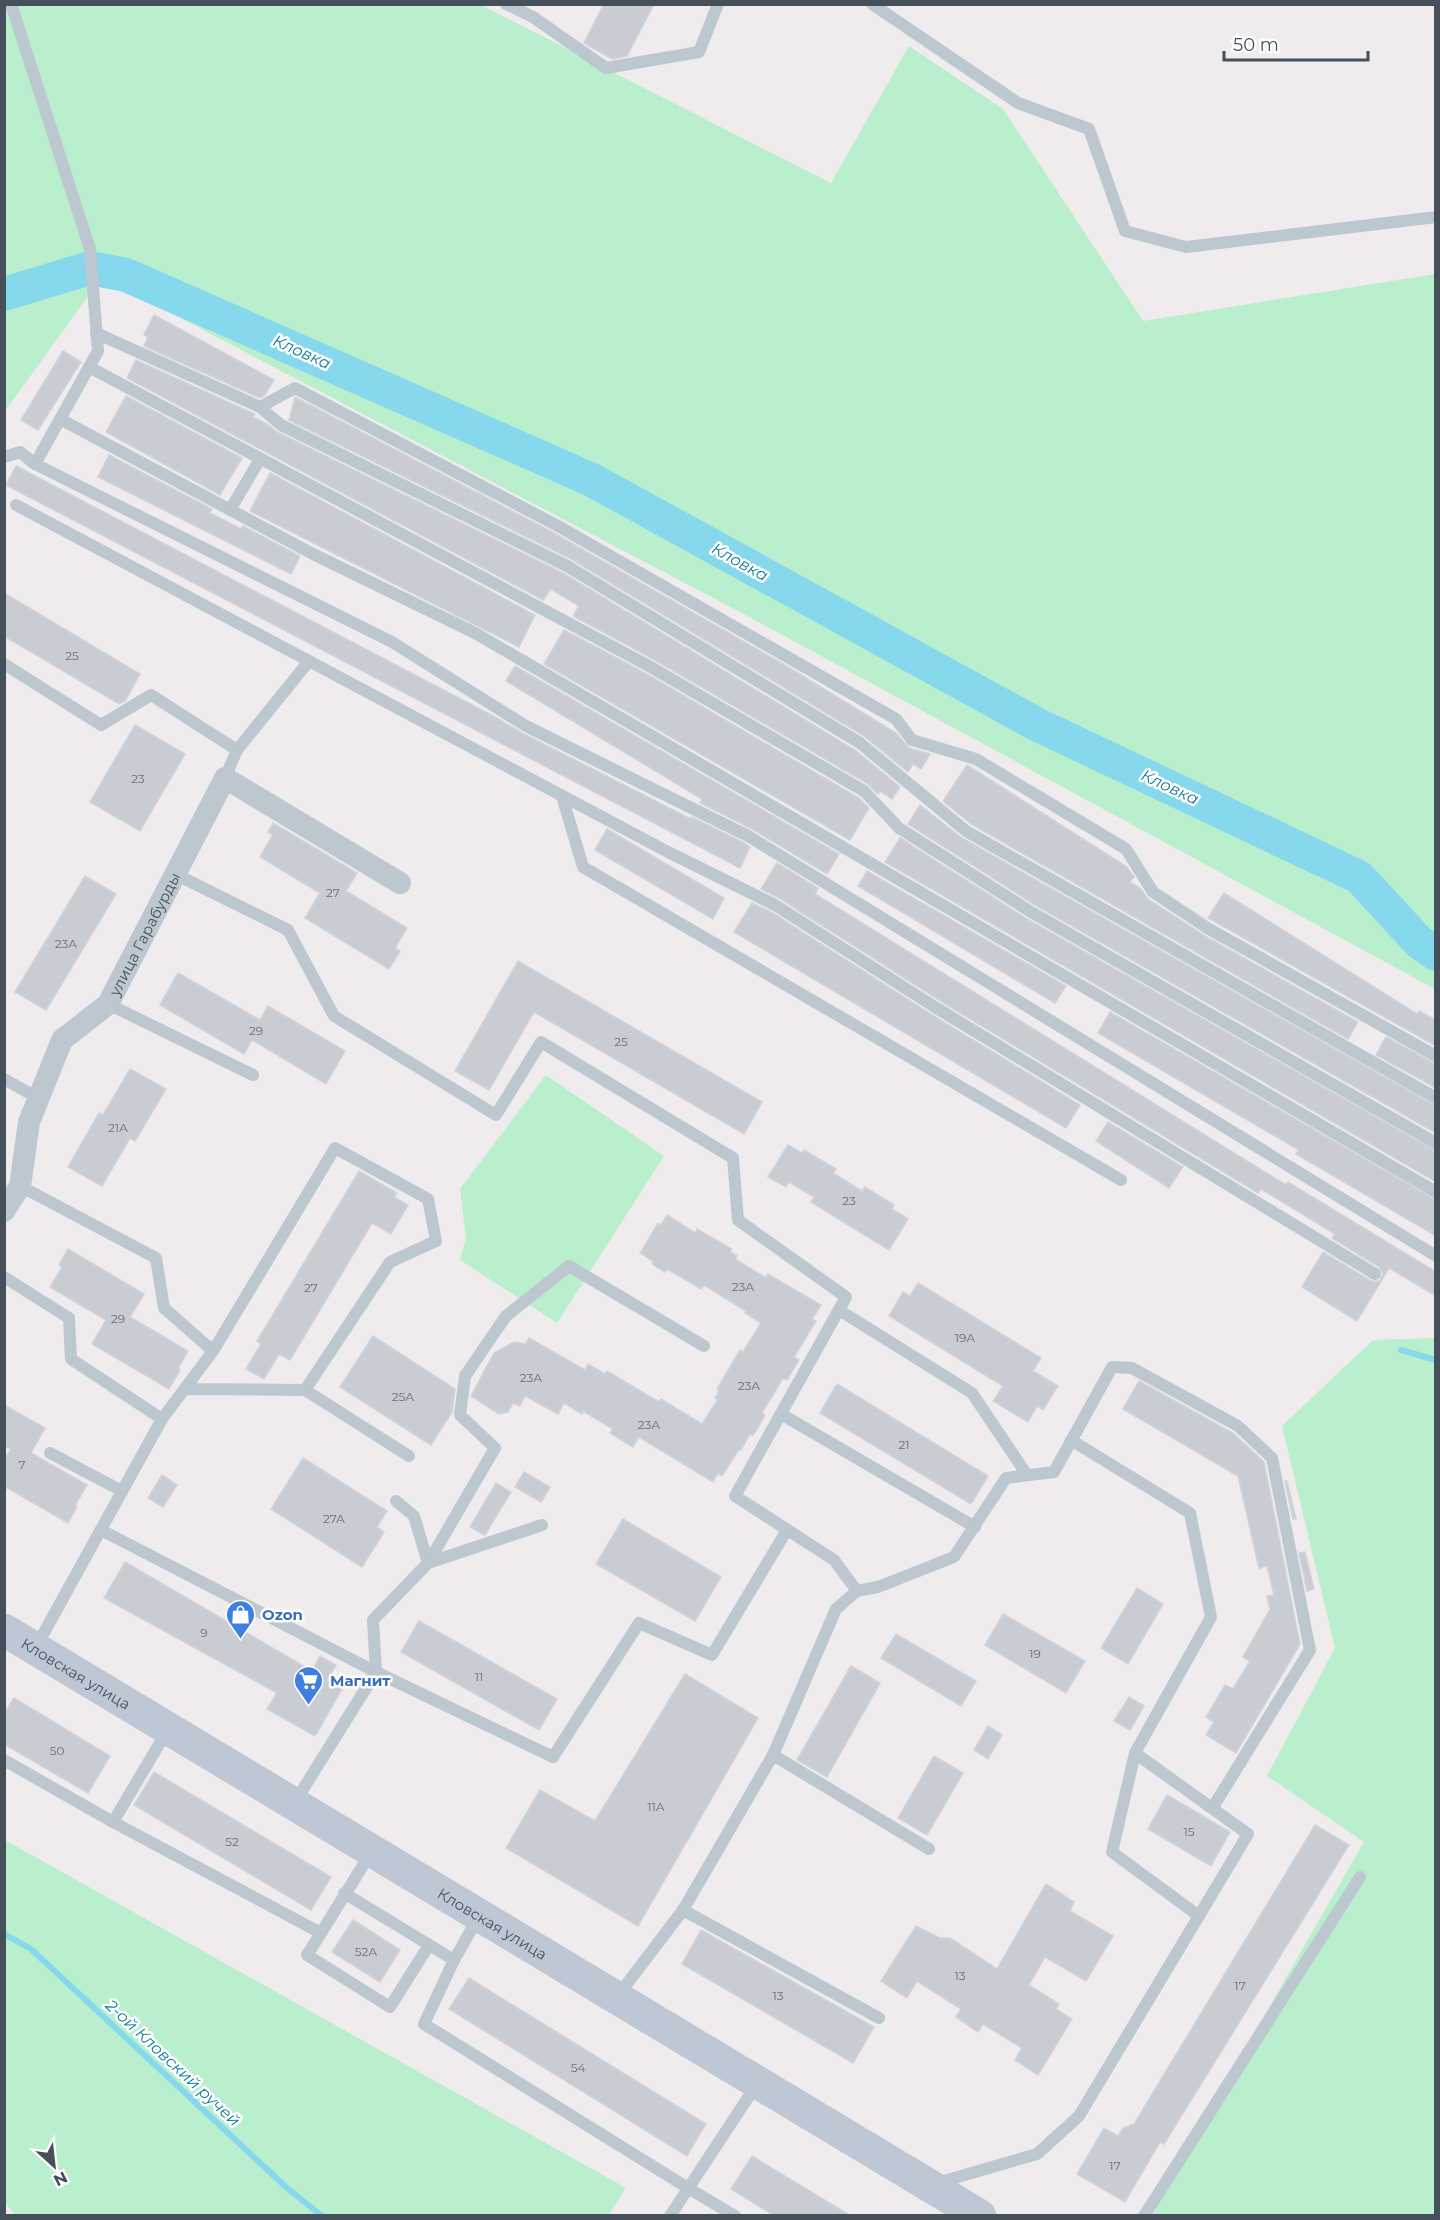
<svg xmlns="http://www.w3.org/2000/svg" width="1440" height="2220" viewBox="0 0 1440 2220" font-family="Montserrat,sans-serif">
<style>
.green{fill:#b9efcd}
.lines{fill:none;stroke-linecap:round;stroke-linejoin:round}
.stream{stroke:#86d8ec;stroke-width:6}
.river{stroke:#86d8ec;stroke-width:34}
.building{fill:#c9ccd2;stroke:#d0d3d9;stroke-width:1.5}
.lane{stroke:#bdc7cf;stroke-width:12}
.street{stroke:#bdc7cf;stroke-width:22}
.secondary{stroke:#bdc8d4;stroke-width:33}
.labels{text-anchor:middle;dominant-baseline:central;stroke-width:5;stroke-linejoin:round;paint-order:stroke}
.number-label{font-size:12px;fill:#666f78}
.street-label{font-size:15px;fill:#45505a;stroke:#fff}
.shop-label{font-size:15px;font-weight:bold;fill:#366cbe;stroke:#fff;text-anchor:start}
.water-label{font-size:16px;font-style:italic;fill:#0b7d99;stroke:#fff}
</style>
<rect width="100%" height="100%" fill="#f0eced"/>
<g class="green">
<path d="M 5,5 L 481,5 L 831,183 L 909,46 L 1003,109 L 1143,321 L 1435,274 L 1435,989 L 740,612 L 102,277 L 5,411 Z"/>
<path d="M 546,1075 L 664,1156 L 557,1323 L 460,1260 L 466,1238 L 460,1189 Z"/>
<path d="M 1435,1338 L 1435,2215 L 1153,2216 L 1165,2188 L 1364,1842 L 1267,1776 L 1335,1648 L 1282,1426 L 1373,1340 Z"/>
<path d="M 4,1840 L 5,1840 L 626,2188 L 608,2216 L 15,2215 L 4,2201 Z"/>
</g>
<g class="lines">
<g class="stream">
<path d="M 1401,1350 L 1436,1360"/>
<path d="M 4,1934 L 31,1949 L 287,2188 L 322,2216"/>
</g>
<path class="river" d="M 4,294 L 90,268 L 126,275 L 592,480 L 1036,724 L 1359,877 L 1419,942 L 1436,954"/>
</g>
<g class="building">
<path d="M 604,4 L 654,4 L 627,56 L 612,59 L 584,43 Z"/>
<path d="M 154,315 L 274,380 L 265,395 L 260,398 L 144,346 L 148,337 L 144,335 Z"/>
<path d="M 63,351 L 81,362 L 38,430 L 21,420 Z"/>
<path d="M 136,360 L 255,414 L 253,417 L 267,424 L 277,432 L 563,573 L 855,750 L 900,787 L 892,799 L 880,791 L 878,794 L 868,784 L 653,659 L 573,616 L 579,606 L 551,589 L 543,600 L 127,378 Z"/>
<path d="M 126,396 L 242,458 L 220,495 L 106,432 Z"/>
<path d="M 295,397 L 554,533 L 785,665 L 896,733 L 909,748 L 930,754 L 921,769 L 913,764 L 908,772 L 864,736 L 571,559 L 289,420 Z"/>
<path d="M 109,455 L 212,509 L 210,513 L 241,529 L 243,526 L 300,556 L 291,574 L 98,477 Z"/>
<path d="M 16,466 L 497,718 L 522,733 L 691,819 L 692,817 L 744,843 L 750,847 L 740,868 L 6,485 Z"/>
<path d="M 270,473 L 535,615 L 519,647 L 250,511 Z"/>
<path d="M 4,593 L 140,674 L 125,701 L 119,704 L 4,636 Z"/>
<path d="M 564,630 L 645,673 L 859,798 L 869,808 L 850,840 L 544,664 Z"/>
<path d="M 515,666 L 839,854 L 827,874 L 752,829 L 700,803 L 702,799 L 506,681 Z"/>
<path d="M 135,725 L 185,754 L 140,831 L 90,802 Z"/>
<path d="M 967,765 L 1127,867 L 1134,877 L 1130,882 L 1141,889 L 1148,899 L 1205,936 L 1358,1022 L 1348,1039 L 971,824 L 943,801 Z"/>
<path d="M 920,805 L 962,838 L 1436,1106 L 1436,1133 L 1035,905 L 908,824 Z"/>
<path d="M 273,823 L 357,873 L 346,891 L 407,928 L 395,948 L 400,951 L 389,969 L 305,918 L 320,893 L 260,857 L 273,835 L 268,832 Z"/>
<path d="M 607,829 L 724,898 L 713,919 L 595,850 Z"/>
<path d="M 900,838 L 1027,919 L 1436,1151 L 1436,1182 L 885,862 Z"/>
<path d="M 777,863 L 818,888 L 815,894 L 1286,1185 L 1288,1182 L 1436,1272 L 1436,1296 L 1389,1268 L 1357,1321 L 1302,1287 L 1323,1252 L 1371,1281 L 1379,1281 L 1383,1274 L 1379,1267 L 1332,1238 L 1335,1234 L 1261,1189 L 1258,1193 L 942,1002 L 779,898 L 761,889 Z"/>
<path d="M 867,871 L 1066,986 L 1055,1003 L 858,886 Z"/>
<path d="M 85,876 L 116,894 L 46,1010 L 15,992 Z"/>
<path d="M 1224,893 L 1417,1014 L 1419,1011 L 1436,1020 L 1436,1046 L 1208,918 Z"/>
<path d="M 752,903 L 771,912 L 934,1016 L 1080,1105 L 1066,1128 L 734,932 Z"/>
<path d="M 518,961 L 762,1102 L 744,1134 L 534,1012 L 489,1090 L 455,1071 Z"/>
<path d="M 178,973 L 260,1020 L 268,1006 L 345,1051 L 326,1084 L 252,1040 L 244,1054 L 160,1005 Z"/>
<path d="M 1110,1012 L 1436,1200 L 1436,1236 L 1296,1154 L 1299,1150 L 1098,1033 Z"/>
<path d="M 1386,1037 L 1436,1064 L 1436,1088 L 1376,1055 Z"/>
<path d="M 130,1069 L 166,1089 L 135,1141 L 130,1138 L 102,1186 L 68,1167 L 99,1113 L 103,1115 Z"/>
<path d="M 1108,1122 L 1183,1167 L 1169,1188 L 1096,1141 Z"/>
<path d="M 788,1145 L 802,1153 L 804,1150 L 836,1169 L 833,1173 L 862,1191 L 865,1187 L 894,1205 L 892,1209 L 908,1219 L 889,1250 L 811,1202 L 814,1197 L 789,1182 L 786,1187 L 768,1177 Z"/>
<path d="M 359,1171 L 397,1193 L 394,1197 L 408,1205 L 391,1234 L 372,1223 L 290,1360 L 279,1354 L 264,1379 L 246,1369 L 261,1344 L 257,1341 Z"/>
<path d="M 667,1215 L 695,1233 L 697,1229 L 732,1249 L 730,1252 L 737,1256 L 735,1259 L 766,1278 L 768,1274 L 821,1305 L 812,1319 L 816,1321 L 794,1357 L 799,1360 L 787,1380 L 783,1378 L 762,1413 L 765,1415 L 753,1436 L 750,1434 L 741,1450 L 739,1449 L 722,1476 L 718,1473 L 713,1482 L 639,1437 L 633,1447 L 610,1433 L 613,1429 L 583,1411 L 582,1414 L 564,1403 L 558,1414 L 525,1396 L 520,1406 L 513,1403 L 508,1412 L 499,1414 L 471,1396 L 494,1353 L 514,1342 L 526,1344 L 529,1338 L 585,1370 L 588,1364 L 605,1374 L 607,1371 L 659,1402 L 661,1399 L 702,1424 L 718,1399 L 715,1398 L 719,1391 L 717,1389 L 740,1350 L 743,1352 L 761,1323 L 745,1313 L 746,1311 L 704,1285 L 701,1289 L 667,1269 L 665,1272 L 652,1264 L 653,1261 L 640,1253 L 658,1223 L 661,1225 Z"/>
<path d="M 68,1249 L 144,1294 L 130,1317 L 188,1351 L 178,1368 L 180,1370 L 169,1389 L 92,1344 L 106,1320 L 50,1287 L 62,1267 L 59,1265 Z"/>
<path d="M 918,1283 L 1041,1358 L 1033,1371 L 1058,1386 L 1043,1410 L 1037,1406 L 1028,1422 L 993,1401 L 1003,1386 L 889,1316 L 903,1292 L 910,1296 Z"/>
<path d="M 373,1336 L 455,1389 L 452,1412 L 431,1445 L 340,1387 Z"/>
<path d="M 1139,1381 L 1233,1433 L 1264,1462 L 1300,1644 L 1236,1753 L 1206,1735 L 1214,1722 L 1206,1717 L 1225,1685 L 1233,1689 L 1250,1661 L 1243,1657 L 1270,1609 L 1267,1596 L 1274,1595 L 1267,1566 L 1259,1568 L 1238,1476 L 1123,1409 Z"/>
<path d="M 837,1384 L 988,1476 L 971,1504 L 820,1413 Z"/>
<path d="M 4,1405 L 45,1428 L 31,1453 L 87,1485 L 75,1505 L 77,1507 L 68,1523 L 4,1486 L 4,1460 L 11,1449 L 4,1446 Z"/>
<path d="M 303,1458 L 387,1511 L 377,1527 L 384,1532 L 362,1567 L 271,1509 Z"/>
<path d="M 524,1472 L 550,1487 L 541,1502 L 515,1487 Z"/>
<path d="M 162,1475 L 177,1485 L 163,1507 L 148,1498 Z"/>
<path d="M 1285,1481 L 1287,1481 L 1296,1519 L 1293,1519 Z"/>
<path d="M 496,1483 L 511,1492 L 485,1535 L 470,1527 Z"/>
<path d="M 623,1519 L 721,1577 L 695,1621 L 596,1564 Z"/>
<path d="M 1305,1552 L 1314,1589 L 1307,1591 L 1299,1553 Z"/>
<path d="M 125,1562 L 312,1671 L 320,1656 L 336,1665 L 327,1681 L 342,1689 L 315,1736 L 267,1709 L 277,1693 L 104,1598 Z"/>
<path d="M 1137,1588 L 1163,1604 L 1128,1664 L 1101,1648 Z"/>
<path d="M 1003,1614 L 1085,1661 L 1066,1693 L 985,1645 Z"/>
<path d="M 419,1621 L 557,1699 L 539,1730 L 401,1652 Z"/>
<path d="M 896,1634 L 976,1681 L 961,1706 L 881,1658 Z"/>
<path d="M 851,1666 L 880,1683 L 827,1777 L 797,1760 Z"/>
<path d="M 685,1674 L 758,1718 L 638,1926 L 506,1848 L 540,1790 L 595,1821 Z"/>
<path d="M 1129,1697 L 1144,1706 L 1130,1730 L 1114,1721 Z"/>
<path d="M 14,1698 L 110,1756 L 88,1793 L 4,1744 L 4,1713 Z"/>
<path d="M 988,1726 L 1002,1735 L 988,1759 L 974,1750 Z"/>
<path d="M 934,1756 L 963,1773 L 927,1835 L 898,1818 Z"/>
<path d="M 154,1772 L 331,1877 L 311,1910 L 134,1805 Z"/>
<path d="M 1167,1795 L 1230,1832 L 1211,1866 L 1148,1829 Z"/>
<path d="M 1315,1825 L 1349,1845 L 1164,2144 L 1160,2142 L 1125,2202 L 1077,2174 L 1104,2128 L 1118,2136 L 1123,2128 L 1134,2124 Z"/>
<path d="M 1046,1884 L 1074,1902 L 1070,1911 L 1113,1936 L 1086,1981 L 1045,1957 L 1029,1985 L 1059,2004 L 1056,2009 L 1072,2019 L 1038,2075 L 1015,2060 L 1022,2048 L 983,2024 L 978,2032 L 956,2017 L 961,2009 L 917,1981 L 907,1998 L 881,1981 L 916,1926 L 940,1938 L 950,1938 L 997,1969 Z"/>
<path d="M 353,1920 L 400,1950 L 380,1982 L 332,1952 Z"/>
<path d="M 701,1930 L 874,2027 L 853,2063 L 682,1964 Z"/>
<path d="M 469,1978 L 706,2124 L 687,2156 L 449,2009 Z"/>
<path d="M 752,2156 L 851,2216 L 775,2216 L 731,2189 Z"/>
</g>
<g class="lines">
<g class="lane">
<path d="M 11,4 L 90,249 L 98,351 L 35,464 L 392,642 L 526,726 L 748,836 L 1436,1256"/>
<path d="M 506,4 L 533,17 L 606,68 L 699,52 L 718,4"/>
<path d="M 872,4 L 1018,103 L 1089,129 L 1125,231 L 1186,247 L 1436,217"/>
<path d="M 96,333 L 260,407 L 295,388 L 558,526 L 896,719 L 912,740 L 976,759 L 1126,849 L 1153,892 L 1209,929 L 1436,1056"/>
<path d="M 89,367 L 649,666 L 864,791 L 899,828 L 1031,912 L 1436,1143"/>
<path d="M 260,407 L 281,425 L 567,566 L 860,743 L 966,831 L 1436,1098"/>
<path d="M 60,419 L 313,554 L 475,633 L 1436,1192"/>
<path d="M 4,457 L 20,452 L 35,464"/>
<path d="M 16,505 L 309,661"/>
<path d="M 230,510 L 260,459"/>
<path d="M 4,664 L 101,725 L 151,695 L 237,750 L 225,778"/>
<path d="M 237,750 L 309,661 L 668,852 L 775,905 L 938,1009 L 1375,1274"/>
<path d="M 562,796 L 583,867 L 1121,1180"/>
<path d="M 175,874 L 288,930 L 334,1016 L 496,1115 L 541,1042 L 733,1158 L 738,1220 L 846,1297 L 735,1496 L 834,1560 L 857,1591"/>
<path d="M 108,1004 L 253,1075"/>
<path d="M 4,1079 L 38,1098"/>
<path d="M 20,1186 L 156,1258 L 164,1308 L 213,1351"/>
<path d="M 4,1277 L 69,1318 L 71,1359 L 162,1419"/>
<path d="M 839,1310 L 972,1393 L 1027,1475"/>
<path d="M 305,1390 L 409,1456"/>
<path d="M 781,1414 L 975,1527"/>
<path d="M 50,1453 L 122,1491"/>
<path d="M 396,1501 L 414,1516 L 428,1563"/>
<path d="M 101,1530 L 376,1672 L 553,1757 L 639,1623 L 712,1655 L 787,1530"/>
<path d="M 428,1563 L 495,1448 L 460,1415 L 465,1376 L 506,1316 L 569,1266 L 704,1346"/>
<path d="M 36,1647 L 162,1419 L 213,1351 L 335,1148 L 428,1199 L 436,1241 L 390,1262 L 305,1390 L 185,1389"/>
<path d="M 167,1731 L 113,1822 L 321,1933 L 372,1851"/>
<path d="M 1135,1753 L 1112,1852 L 1199,1916"/>
<path d="M 773,1755 L 929,1849"/>
<path d="M 4,1760 L 113,1822"/>
<path d="M 295,1802 L 376,1672 L 373,1620 L 428,1563 L 542,1525"/>
<path d="M 344,1893 L 454,1960"/>
<path d="M 683,1910 L 879,2018"/>
<path d="M 479,1916 L 454,1960 L 424,2024 L 688,2188 L 735,2216"/>
<path d="M 321,1933 L 307,1955 L 390,2007 L 429,1945"/>
<path d="M 617,1997 L 683,1910 L 773,1755 L 836,1609 L 857,1591 L 878,1587 L 954,1557 L 1006,1478 L 1054,1472 L 1112,1367 L 1132,1368 L 1238,1426 L 1272,1458 L 1310,1650 L 1213,1807"/>
<path d="M 937,2183 L 1037,2154 L 1079,2116 L 1248,1834 L 1135,1753 L 1211,1617 L 1190,1513 L 1071,1440"/>
<path d="M 670,2216 L 757,2084"/>
<path d="M 1144,2216 L 1360,1877"/>
</g>
<path class="street" id="s1" d="M 4,1211 L 20,1186 L 29,1122 L 62,1040 L 108,1004 L 225,778 L 400,883"/>
<path class="secondary" id="s2" d="M 4,1630 L 980,2216"/>
</g>
<defs>
<symbol id="shop-pin" viewBox="-11 -11 22 30"><path d="M0 17L-7.5 6A9.5 9.5 0 1 1 7.5 6Z" fill="#3f7fe0" stroke="#fff"/><path d="M-5-2.5h2.3a2.7 3.5 0 0 1 5.4 0H5L5.5 6h-11ZM-1.5-2.5h3a1.5 2.3 0 0 0-3 0Z" fill="#fff"/></symbol>
<symbol id="supermarket-pin" viewBox="-11 -11 22 30"><path d="M0 17L-7.5 6A9.5 9.5 0 1 1 7.5 6Z" fill="#3f7fe0" stroke="#fff"/><path d="M-6-5.5h2.5l.6 2H6L4.5 2H-2.5L-4.4-4H-6ZM-1.5 3.2a1.3 1.3 0 1 0 .1 0ZM3 3.2a1.3 1.3 0 1 0 .1 0Z" fill="#fff"/></symbol>
</defs>
<g fill-rule="evenodd">
<use href="#shop-pin" x="224" y="1598" width="33" height="45"/>
<use href="#supermarket-pin" x="292" y="1664" width="33" height="45"/>
</g>
<g class="labels">
<g class="number-label">
<text x="72" y="655">25</text>
<text x="138" y="778">23</text>
<text x="333" y="892">27</text>
<text x="66" y="943">23А</text>
<text x="256" y="1030">29</text>
<text x="621" y="1041">25</text>
<text x="118" y="1127">21А</text>
<text x="849" y="1200">23</text>
<text x="743" y="1286">23А</text>
<text x="311" y="1287">27</text>
<text x="118" y="1318">29</text>
<text x="965" y="1337">19А</text>
<text x="531" y="1377">23А</text>
<text x="749" y="1385">23А</text>
<text x="403" y="1396">25А</text>
<text x="649" y="1424">23А</text>
<text x="904" y="1444">21</text>
<text x="22" y="1464">7</text>
<text x="334" y="1518">27А</text>
<text x="204" y="1632">9</text>
<text x="1035" y="1653">19</text>
<text x="479" y="1676">11</text>
<text x="57" y="1750">50</text>
<text x="656" y="1806">11А</text>
<text x="1189" y="1831">15</text>
<text x="232" y="1841">52</text>
<text x="366" y="1951">52А</text>
<text x="960" y="1975">13</text>
<text x="1240" y="1985">17</text>
<text x="778" y="1995">13</text>
<text x="578" y="2067">54</text>
<text x="1115" y="2165">17</text>
</g>
<g class="street-label">
<text stroke="none"><textPath href="#s1" startOffset="320">улица Гарабурды</textPath></text>
<text stroke="none"><textPath href="#s2" startOffset="84">Кловская улица</textPath></text>
<text stroke="none"><textPath href="#s2" startOffset="570">Кловская улица</textPath></text>
</g>
<g class="shop-label">
<text x="262" y="1614">Ozon</text>
<text x="330" y="1680">Магнит</text>
</g>
<g class="water-label">
<text transform="translate(302 352) rotate(24)">Кловка</text>
<text transform="translate(740 562) rotate(29)">Кловка</text>
<text transform="translate(1170 787) rotate(25)">Кловка</text>
<text transform="translate(173 2063) rotate(43)">2-ой Кловский ручей</text>
</g>
</g>
<rect width="1440" height="2220" fill="none" stroke="#45505a" stroke-width="12"/>
<g transform="translate(54 2166) rotate(153)" stroke="#ffffff" stroke-width="4.5" paint-order="stroke">
<path d="M0-4.5L10 22L0 15L-10 22Z" fill="#45505a"/>
<text y="-9" font-size="16" font-weight="bold" text-anchor="middle" fill="#45505a">N</text>
</g>
<path d="M1224 51v9h144v-9" fill="none" stroke="#45505a" stroke-width="3"/>
<text x="1233" y="51" font-size="18" fill="#45505a" stroke="#ffffff" stroke-width="4.5" paint-order="stroke">50 m</text>
</svg>
